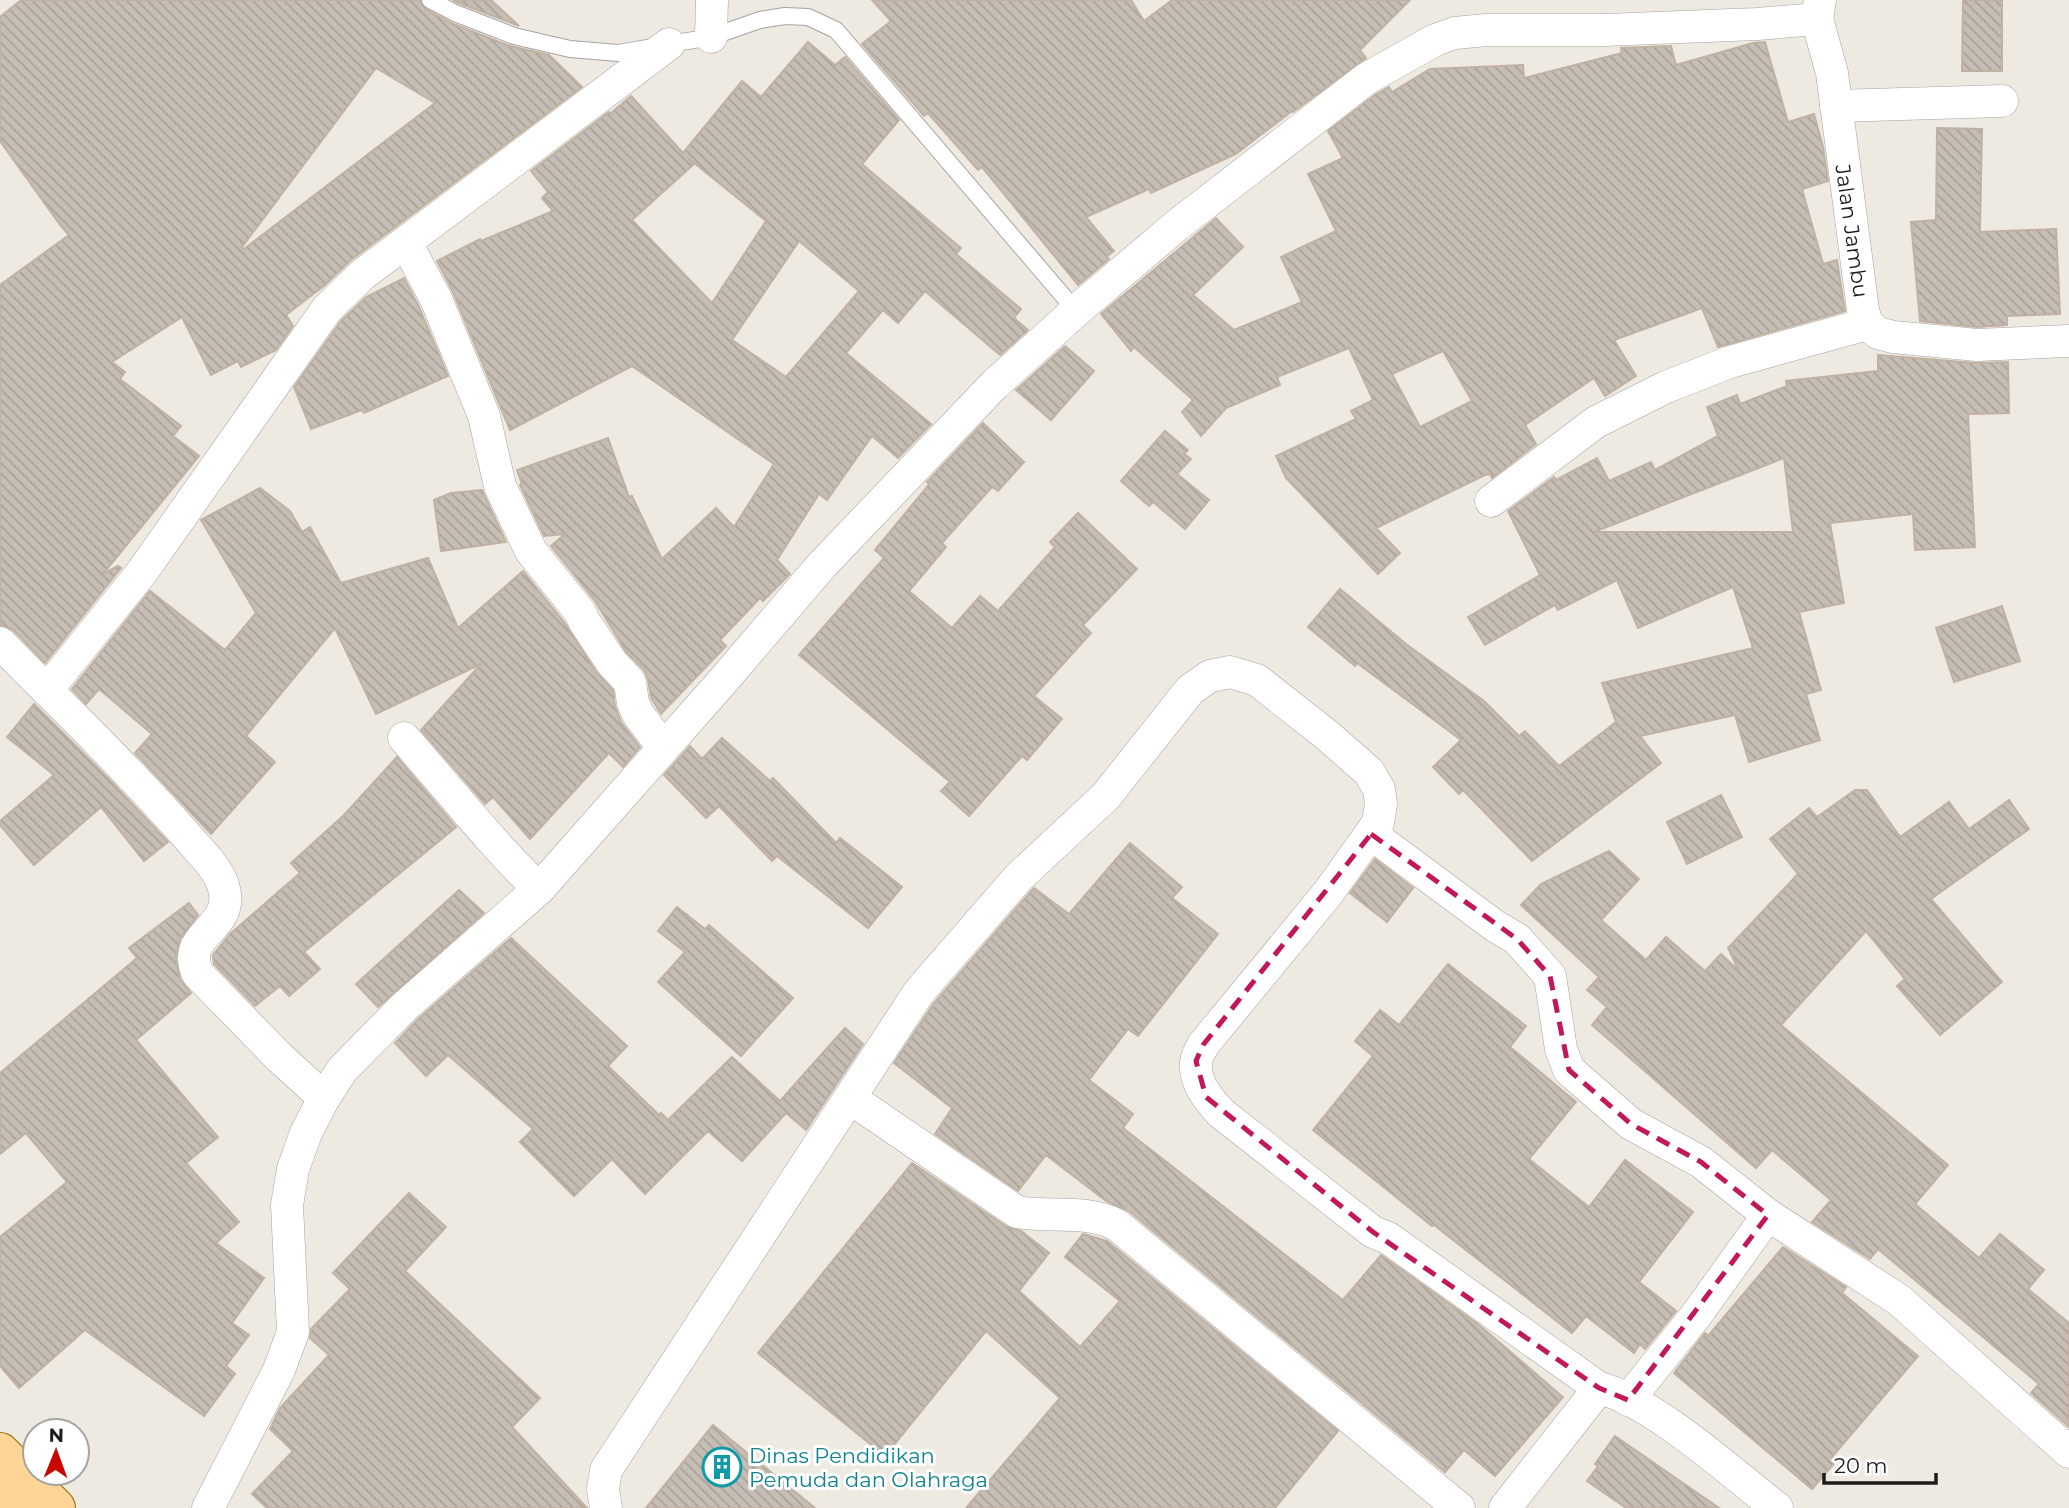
<svg xmlns="http://www.w3.org/2000/svg" width="2069" height="1508" viewBox="0 0 2069 1508" font-family="Montserrat,sans-serif">
<style>
.building{fill:url(#building-back-hatch);stroke:#c1b1a2;stroke-width:2;fill-rule:evenodd}
.lines{fill:none;stroke-linecap:round;stroke-linejoin:round}
.service-casing{stroke:#a3a3a3;stroke-width:18}
.minor-casing{stroke:#a3a3a3;stroke-width:33}
.primary-casing{stroke:#946800;stroke-width:40}
.service{stroke:#fff;stroke-width:16}
.minor{stroke:#fff;stroke-width:32}
.primary{stroke:#ffd595;stroke-width:38}
.marked{fill:none;stroke:#c2185b;stroke-width:5;stroke-dasharray:14 9;stroke-linejoin:round}
.labels{text-anchor:middle;dominant-baseline:central;stroke-width:6;stroke-linejoin:round;paint-order:stroke}
.street-label{font-size:21px;fill:#1c1c1c;stroke:#fff}
.culture-label{font-size:21px;fill:#0d838f;stroke:#fff;text-anchor:start}
</style>
<defs>
<pattern id="building-back-hatch" width="6" height="6" patternUnits="userSpaceOnUse" patternTransform="scale(1.75)"><rect width="6" height="6" fill="#c6bdb4"/><path d="M-1 5l2 2M0 0l6 6M5-1l2 2" fill="none" stroke="#aaa29a"/></pattern>
</defs>
<rect width="100%" height="100%" fill="#eeeae1"/>
<g class="building">
<path d="M 21,0 L 420,0 L 425,9 L 451,23 L 510,46 L 549,55 L 582,87 L 351,260 L 325,285 L 286,315 L 293,326 L 276,350 L 241,367 L 238,361 L 211,375 L 182,317 L 112,362 L 125,372 L 120,379 L 181,426 L 173,436 L 199,456 L 103,574 L 118,566 L 121,568 L 45,663 L 13,630 L 0,625 L 0,285 L 69,235 L 61,226 L 0,141 L 0,17 ZM 376,68 L 435,103 L 244,249 L 242,247 Z"/>
<path d="M 453,0 L 491,0 L 519,26 L 459,3 Z"/>
<path d="M 872,0 L 1131,0 L 1144,21 L 1172,0 L 1410,0 L 1360,50 L 1366,58 L 1293,112 L 1292,111 L 1236,154 L 1151,193 L 1149,189 L 1086,217 L 1114,251 L 1107,256 L 1109,259 L 1078,285 L 982,167 L 978,170 L 928,113 L 924,116 L 862,44 L 891,21 Z"/>
<path d="M 1963,0 L 2002,0 L 2002,71 L 1962,71 Z"/>
<path d="M 808,42 L 835,65 L 845,57 L 899,120 L 862,164 L 961,248 L 956,254 L 1021,309 L 1014,318 L 1028,330 L 1000,355 L 925,291 L 898,323 L 883,310 L 846,353 L 931,424 L 898,458 L 872,436 L 827,500 L 819,494 L 777,560 L 790,574 L 763,601 L 760,598 L 720,640 L 726,646 L 661,714 L 651,698 L 648,679 L 644,670 L 626,652 L 595,601 L 551,546 L 565,534 L 544,536 L 520,485 L 522,484 L 517,470 L 608,438 L 629,497 L 632,496 L 662,559 L 716,508 L 734,527 L 774,464 L 632,366 L 510,430 L 453,292 L 437,261 L 480,239 L 481,241 L 553,211 L 542,198 L 548,192 L 531,171 L 609,112 L 610,114 L 631,96 L 683,153 L 742,81 L 761,97 ZM 688,158 L 766,221 L 712,303 L 632,220 L 694,164 ZM 799,241 L 859,291 L 786,377 L 732,340 Z"/>
<path d="M 1765,42 L 1788,122 L 1814,114 L 1823,147 L 1828,181 L 1802,189 L 1823,264 L 1837,260 L 1845,311 L 1718,347 L 1702,308 L 1614,340 L 1636,376 L 1605,396 L 1594,378 L 1525,425 L 1536,444 L 1492,478 L 1490,474 L 1485,475 L 1376,528 L 1400,553 L 1378,574 L 1286,478 L 1276,456 L 1356,419 L 1351,411 L 1373,400 L 1349,348 L 1277,377 L 1280,385 L 1226,408 L 1201,436 L 1182,412 L 1193,400 L 1134,347 L 1131,351 L 1101,314 L 1216,218 L 1243,247 L 1193,295 L 1234,330 L 1302,302 L 1281,257 L 1336,231 L 1308,174 L 1343,158 L 1328,131 L 1376,94 L 1389,87 L 1392,92 L 1430,69 L 1523,65 L 1524,78 L 1622,53 L 1621,48 L 1671,46 L 1676,65 L 1753,43 ZM 1443,351 L 1472,401 L 1420,427 L 1392,374 Z"/>
<path d="M 1937,128 L 1982,129 L 1980,232 L 2056,229 L 2060,314 L 2007,316 L 2007,325 L 1977,327 L 1920,321 L 1911,222 L 1936,220 Z"/>
<path d="M 404,278 L 419,307 L 448,376 L 364,413 L 362,410 L 311,429 L 294,387 L 341,321 L 366,297 Z"/>
<path d="M 1065,346 L 1094,371 L 1051,420 L 1016,390 Z"/>
<path d="M 1878,355 L 1975,363 L 2008,362 L 2009,413 L 1968,414 L 1975,547 L 1915,550 L 1913,514 L 1830,523 L 1844,603 L 1799,612 L 1821,690 L 1806,694 L 1820,740 L 1749,762 L 1735,715 L 1640,736 L 1661,763 L 1532,861 L 1463,790 L 1459,794 L 1433,767 L 1461,740 L 1357,663 L 1355,666 L 1308,627 L 1340,589 L 1406,644 L 1484,701 L 1519,736 L 1525,731 L 1559,766 L 1616,722 L 1602,683 L 1753,648 L 1733,587 L 1638,628 L 1617,580 L 1558,610 L 1555,605 L 1485,645 L 1468,617 L 1540,575 L 1508,511 L 1554,477 L 1556,480 L 1597,458 L 1609,481 L 1651,462 L 1655,470 L 1718,436 L 1707,407 L 1737,395 L 1740,404 L 1787,386 L 1786,381 L 1878,371 ZM 1784,458 L 1793,532 L 1594,532 Z"/>
<path d="M 983,423 L 1024,462 L 998,491 L 992,487 L 942,543 L 946,547 L 909,591 L 952,628 L 980,596 L 998,611 L 1055,547 L 1050,542 L 1078,513 L 1137,569 L 1083,625 L 1091,633 L 1034,696 L 1062,719 L 1027,760 L 1022,756 L 969,816 L 941,791 L 950,782 L 799,655 L 884,558 L 875,550 L 922,493 L 929,484 L 927,482 Z"/>
<path d="M 1165,431 L 1188,450 L 1184,454 L 1191,459 L 1177,474 L 1209,500 L 1185,529 L 1153,502 L 1149,506 L 1121,481 Z"/>
<path d="M 260,488 L 290,511 L 302,532 L 310,527 L 341,583 L 428,558 L 458,628 L 523,571 L 564,622 L 597,673 L 613,690 L 615,706 L 621,722 L 640,747 L 623,767 L 609,753 L 530,839 L 493,797 L 485,804 L 421,730 L 481,664 L 376,714 L 335,628 L 246,736 L 275,762 L 211,834 L 135,753 L 152,734 L 99,689 L 86,704 L 72,689 L 150,591 L 225,650 L 256,613 L 201,520 Z"/>
<path d="M 482,490 L 506,542 L 441,551 L 434,500 L 451,493 Z"/>
<path d="M 2002,606 L 2020,661 L 1954,682 L 1936,628 Z"/>
<path d="M 34,704 L 110,780 L 168,842 L 144,861 L 101,807 L 34,865 L 0,825 L 0,821 L 54,775 L 7,737 Z"/>
<path d="M 722,738 L 770,781 L 773,778 L 836,843 L 840,838 L 902,887 L 868,928 L 777,856 L 772,861 L 719,806 L 706,818 L 664,775 L 690,746 L 702,759 Z"/>
<path d="M 397,757 L 456,827 L 304,952 L 320,969 L 289,996 L 280,986 L 255,1006 L 214,964 L 213,955 L 230,934 L 300,873 L 291,863 L 344,815 Z"/>
<path d="M 1855,790 L 1867,790 L 1900,837 L 1949,802 L 1969,829 L 2009,800 L 2029,829 L 1931,899 L 2002,982 L 1940,1035 L 1897,986 L 1905,979 L 1866,931 L 1781,1025 L 1948,1165 L 1915,1204 L 1979,1258 L 2000,1234 L 2044,1270 L 2028,1289 L 2069,1323 L 2069,1427 L 2031,1393 L 2039,1384 L 1878,1249 L 1870,1259 L 1812,1222 L 1831,1200 L 1772,1150 L 1756,1168 L 1592,1025 L 1607,1007 L 1587,990 L 1599,977 L 1521,905 L 1541,884 L 1609,851 L 1639,879 L 1601,920 L 1646,960 L 1666,937 L 1705,971 L 1721,954 L 1739,971 L 1728,948 L 1798,874 L 1770,839 L 1809,808 L 1817,817 Z"/>
<path d="M 1721,795 L 1742,837 L 1687,864 L 1667,822 Z"/>
<path d="M 1130,843 L 1182,887 L 1172,898 L 1218,934 L 1138,1036 L 1128,1029 L 1089,1080 L 1133,1114 L 1123,1128 L 1343,1300 L 1381,1255 L 1478,1324 L 1563,1397 L 1495,1476 L 1464,1450 L 1445,1472 L 1129,1211 L 1106,1201 L 1046,1155 L 1018,1191 L 935,1134 L 952,1108 L 894,1063 L 934,1003 L 1032,890 L 1034,888 L 1069,914 Z"/>
<path d="M 1375,859 L 1413,888 L 1387,922 L 1350,893 Z"/>
<path d="M 459,890 L 484,913 L 378,1007 L 356,984 Z"/>
<path d="M 189,903 L 198,915 L 180,939 L 176,958 L 180,979 L 191,993 L 136,1040 L 218,1137 L 186,1163 L 239,1222 L 216,1243 L 264,1278 L 232,1323 L 249,1335 L 226,1366 L 235,1374 L 204,1416 L 85,1330 L 19,1388 L 0,1366 L 0,1237 L 67,1182 L 26,1133 L 0,1154 L 0,1073 L 137,958 L 129,948 Z"/>
<path d="M 677,907 L 705,929 L 709,925 L 793,998 L 741,1056 L 658,982 L 685,952 L 658,931 Z"/>
<path d="M 511,938 L 627,1046 L 608,1066 L 659,1115 L 661,1113 L 668,1120 L 732,1057 L 780,1101 L 845,1028 L 863,1044 L 806,1130 L 786,1113 L 742,1161 L 708,1131 L 645,1194 L 612,1159 L 574,1196 L 520,1142 L 533,1129 L 448,1055 L 426,1076 L 395,1043 L 418,1019 Z"/>
<path d="M 1448,964 L 1526,1026 L 1510,1047 L 1576,1102 L 1529,1159 L 1589,1207 L 1625,1160 L 1693,1212 L 1639,1282 L 1676,1311 L 1645,1349 L 1640,1344 L 1634,1353 L 1586,1316 L 1572,1333 L 1434,1225 L 1432,1226 L 1313,1130 L 1373,1056 L 1355,1041 L 1380,1010 L 1399,1025 Z"/>
<path d="M 912,1163 L 1007,1227 L 1021,1231 L 1049,1253 L 1019,1291 L 1080,1347 L 1120,1301 L 1065,1257 L 1083,1234 L 1107,1241 L 1338,1431 L 1275,1508 L 966,1508 L 1060,1398 L 986,1331 L 885,1456 L 758,1353 Z"/>
<path d="M 409,1193 L 446,1227 L 405,1271 L 540,1398 L 512,1427 L 587,1508 L 267,1508 L 252,1494 L 293,1451 L 270,1429 L 280,1408 L 329,1355 L 310,1338 L 311,1329 L 350,1289 L 333,1273 Z"/>
<path d="M 1783,1247 L 1846,1287 L 1842,1293 L 1918,1356 L 1832,1457 L 1837,1460 L 1812,1489 L 1674,1373 L 1705,1333 L 1708,1336 Z"/>
<path d="M 713,1425 L 815,1508 L 646,1508 Z"/>
<path d="M 1615,1436 L 1719,1508 L 1626,1508 L 1587,1481 L 1598,1466 L 1595,1464 Z"/>
</g>
<g class="lines">
<defs>
<path id="service" d="M 430,0 L 455,13 L 514,36 L 570,49 L 618,53 L 711,37 L 760,20 L 785,16 L 808,17 L 836,30 L 1076,311"/>
<g id="minor">
<path d="M 1817,19 L 1832,73 L 1863,310 L 1867,324 L 1878,333 L 1893,337 L 1977,345 L 2069,341"/>
<path d="M 711,37 L 712,0"/>
<path d="M 1836,106 L 2002,101"/>
<path d="M 406,243 L 436,299 L 484,416 L 500,486 L 531,551 L 580,612 L 584,621 L 612,663 L 630,682 L 633,703 L 638,714 L 663,747"/>
<path d="M 1491,501 L 1596,422 L 1666,387 L 1730,362 L 1867,324"/>
<path d="M 0,643 C 62,706 127,768 185,834 C 198,850 216,865 223,885 C 238,930 178,932 198,974 L 279,1057 L 324,1098"/>
<path d="M 47,690 L 142,572 L 327,309 L 362,275 L 669,44"/>
<path d="M 404,738 C 449,789 490,842 539,889"/>
<path d="M 1371,834 L 1495,926 L 1517,939 L 1550,976 L 1561,1049 L 1569,1070 L 1631,1124 L 1701,1162 L 1768,1215 L 1899,1300 L 2069,1452"/>
<path d="M 850,1098 L 1017,1212 C 1051,1218 1087,1209 1117,1225 L 1459,1508"/>
<path d="M 1628,1400 L 1697,1314 L 1768,1215"/>
<path d="M 208,1508 L 279,1370 L 293,1332 L 287,1205 L 293,1169 L 306,1133 L 324,1098 L 342,1070 L 405,1006 L 539,889 L 722,682 L 822,565 L 994,385 L 1076,311 L 1176,226 L 1366,79 L 1435,40 L 1455,33 L 1486,30 L 1605,30 L 1757,24 L 1817,19 L 1820,0"/>
<path d="M 606,1508 L 603,1489 L 606,1470 L 919,992 L 1019,877 L 1106,796 L 1190,690 L 1210,676 L 1230,672 L 1257,680 L 1328,736 L 1369,772 L 1379,789 L 1381,804 L 1378,823 L 1328,893 L 1203,1045 C 1201,1050 1196,1057 1196,1062 C 1194,1082 1208,1099 1221,1113 L 1373,1232 L 1388,1238 L 1599,1388 C 1653,1401 1732,1473 1777,1508"/>
<path d="M 1505,1508 L 1599,1388"/>
</g>
<g id="primary">
<path d="M 0,1452 L 56,1508"/>
<path d="M 0,1496 L 12,1508"/>
</g>
</defs>
<use href="#service" class="service-casing"/>
<use href="#minor" class="minor-casing"/>
<use href="#primary" class="primary-casing"/>
<use href="#service" class="service"/>
<use href="#minor" class="minor"/>
<use href="#primary" class="primary"/>
</g>
<path class="marked" d="M 1371,834 L 1517,939 L 1550,976 L 1569,1070 L 1631,1124 L 1701,1162 L 1768,1215 L 1628,1400 L 1599,1388 L 1373,1232 L 1206,1097 L 1196,1061 L 1203,1045 Z"/>
<defs>
<symbol id="building-ring" viewBox="-11 -11 22 22"><circle r="9.5" fill="#fff" stroke="#0f9aa8" stroke-width="1.5"/><path d="M-4-6H4V6H1V3H-1V6H-4ZM-2.5-4.3h1.7v1.8h-1.7ZM.8-4.3h1.7v1.8H.8ZM-2.5-1h1.7V.8h-1.7ZM.8-1h1.7V.8H.8Z" fill="#0f9aa8"/></symbol>
</defs>
<g fill-rule="evenodd">
<use href="#building-ring" x="700" y="1445" width="44" height="44"/>
</g>
<g class="labels">
<g class="street-label">
<text transform="translate(1852 231) rotate(82)">Jalan Jambu</text>
</g>
<g class="culture-label">
<text x="749" y="1455">Dinas Pendidikan<tspan x="749" dy="24">Pemuda dan Olahraga</tspan></text>
</g>
</g>
<g transform="translate(56 1452) rotate(1)"><circle r="33" fill="#ffffff" stroke="#a4a4a4" stroke-width="2"/>
<path d="M0-5L12 26L0 18L-12 26Z" fill="#c80600"/>
<text y="-10" font-size="19" font-weight="bold" text-anchor="middle" fill="#1c1c1c">N</text>
</g>
<path d="M1824 1473v10h112v-10" fill="none" stroke="#1c1c1c" stroke-width="3.5"/>
<text x="1834" y="1473" font-size="21" fill="#1c1c1c" stroke="#ffffff" stroke-width="5" paint-order="stroke">20 m</text>
</svg>
